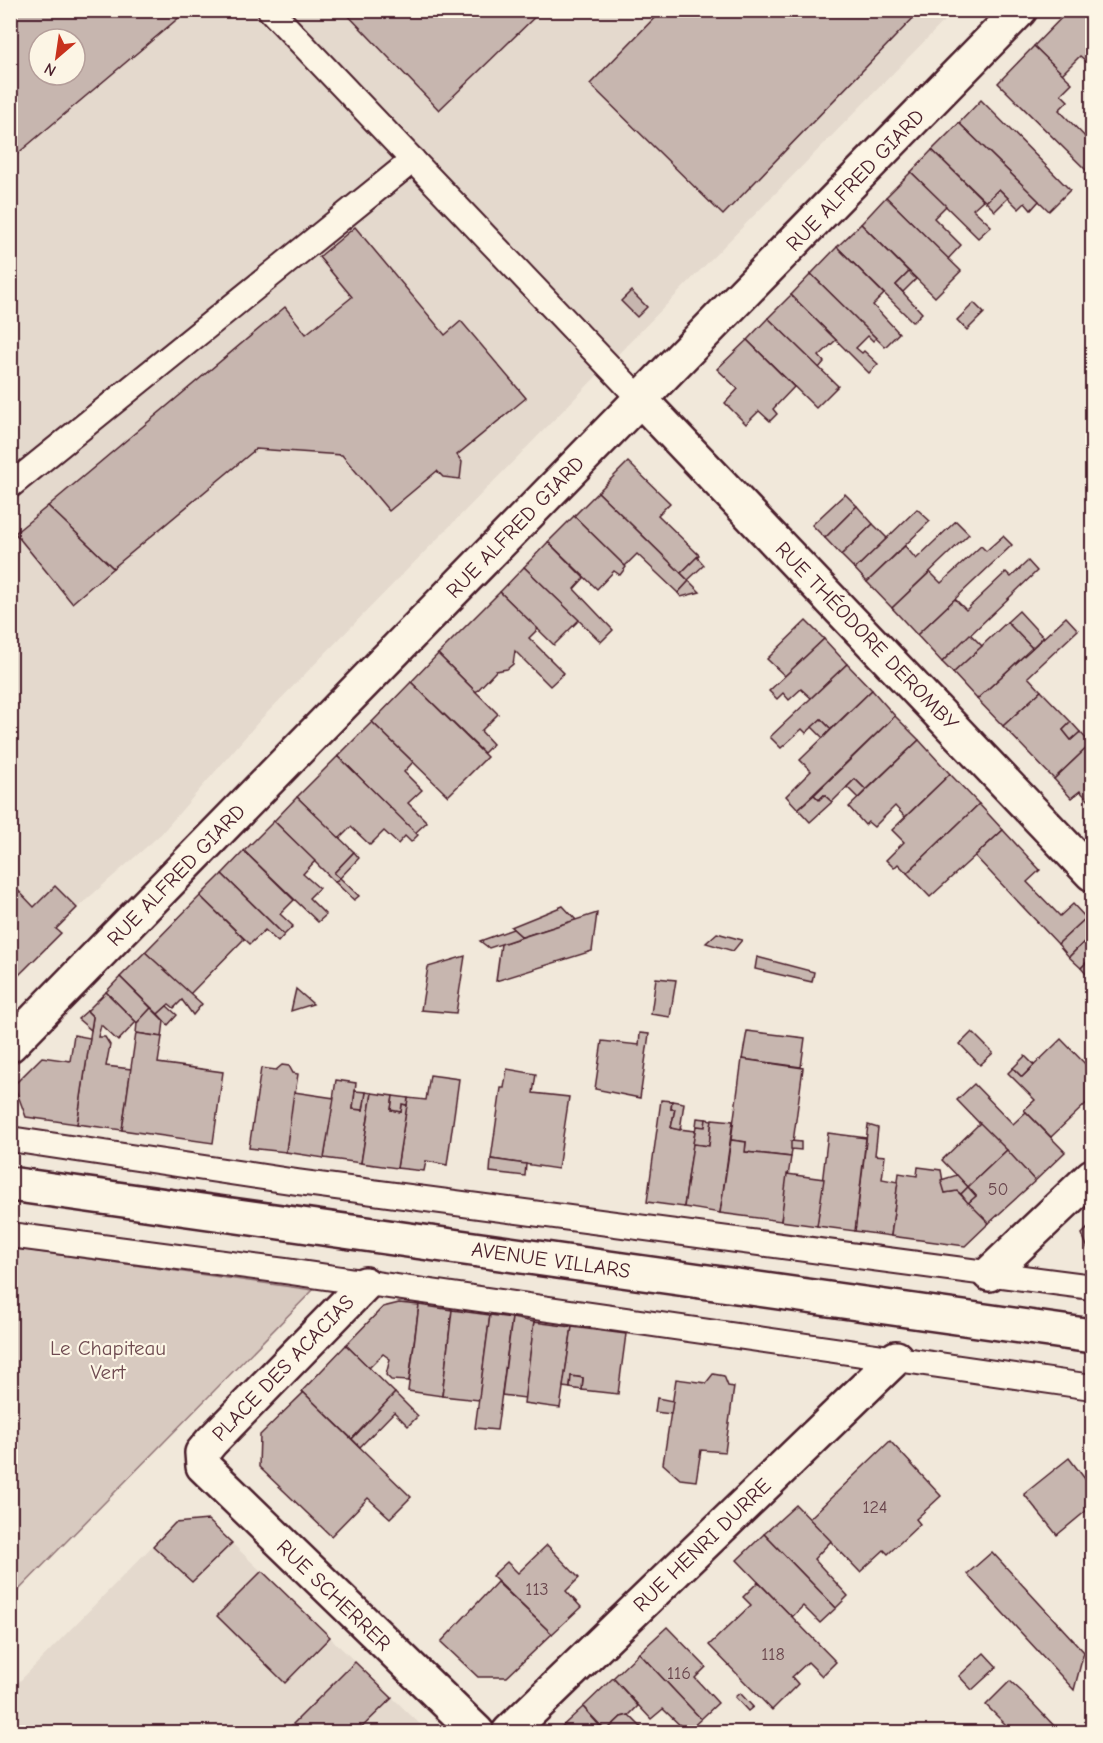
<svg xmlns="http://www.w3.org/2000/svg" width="1103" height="1743" viewBox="0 0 1103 1743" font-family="'Comic Neue',sans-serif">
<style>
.built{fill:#e4d9cd;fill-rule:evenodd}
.green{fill:#d8cac0;stroke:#917476;stroke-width:1.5}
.building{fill:#c7b6af;stroke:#4a1f2b;stroke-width:1.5;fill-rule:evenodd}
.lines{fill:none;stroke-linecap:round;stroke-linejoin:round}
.lane-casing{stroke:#4a1f2b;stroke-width:28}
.street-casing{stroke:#4a1f2b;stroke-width:38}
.secondary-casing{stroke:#4a1f2b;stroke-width:38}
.lane{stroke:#fcf5e5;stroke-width:24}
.street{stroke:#fcf5e5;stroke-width:33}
.secondary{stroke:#fcf5e5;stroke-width:33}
.labels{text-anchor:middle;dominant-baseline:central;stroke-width:4.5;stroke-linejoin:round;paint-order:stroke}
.number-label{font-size:18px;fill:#69454c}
.street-label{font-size:21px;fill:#4a1f2b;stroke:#fcf5e5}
.park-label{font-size:21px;fill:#6e4a50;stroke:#fcf5e5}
</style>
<rect width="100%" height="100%" fill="#f1e8da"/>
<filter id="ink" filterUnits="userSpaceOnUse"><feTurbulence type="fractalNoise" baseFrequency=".0167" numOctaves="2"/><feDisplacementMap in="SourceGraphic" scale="12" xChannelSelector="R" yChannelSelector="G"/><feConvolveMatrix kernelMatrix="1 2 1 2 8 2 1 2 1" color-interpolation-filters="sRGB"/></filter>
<g filter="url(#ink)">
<g class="built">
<path d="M 11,11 L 954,11 L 261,719 L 161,834 L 77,908 L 11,979 ZM 39,39 L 75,39 L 75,75 L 39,75 Z"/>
<path d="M 208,1520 L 424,1728 L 424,1732 L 11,1732 L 11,1690 L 175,1523 Z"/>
</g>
<path class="green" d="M 11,1248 L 313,1290 L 11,1598 L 10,1248 Z"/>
<g class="building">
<path d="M 10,10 L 188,10 L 10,160 ZM 39,39 L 75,39 L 75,75 L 39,75 Z"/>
<path d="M 343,10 L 542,10 L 439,110 Z"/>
<path d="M 662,10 L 921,10 L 723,215 L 590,84 Z"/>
<path d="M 1069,10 L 1085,10 L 1092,18 L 1092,63 L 1091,65 L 1080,56 L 1062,74 L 1034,46 Z"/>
<path d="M 1034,46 L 1072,83 L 1061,94 L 1068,101 L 1059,110 L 1092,144 L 1092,176 L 998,83 Z"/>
<path d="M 981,100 L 1070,190 L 1049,211 L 959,123 Z"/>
<path d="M 959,123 L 1039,201 L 1031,210 L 1025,203 L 1019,209 L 999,189 L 986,202 L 932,150 Z"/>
<path d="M 932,150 L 983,200 L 973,209 L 991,226 L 978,238 L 911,172 Z"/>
<path d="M 911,172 L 946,206 L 934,218 L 961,245 L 948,259 L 886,197 Z"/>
<path d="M 999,189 L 1008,198 L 995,211 L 986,202 Z"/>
<path d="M 886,197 L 961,271 L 935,297 L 861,224 Z"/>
<path d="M 861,224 L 909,272 L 896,285 L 922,313 L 913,322 L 837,247 Z"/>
<path d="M 355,227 L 445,335 L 461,321 L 526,398 L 457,455 L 462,462 L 460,479 L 443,477 L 437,471 L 389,511 L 342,455 L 256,449 L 113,568 L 48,506 L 285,307 L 306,334 L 352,297 L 319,257 Z"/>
<path d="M 837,247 L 884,294 L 873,305 L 899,333 L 885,347 L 811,274 Z"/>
<path d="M 909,272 L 916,279 L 903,292 L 896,285 Z"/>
<path d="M 811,274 L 876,338 L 873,341 L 868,336 L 856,348 L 862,353 L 864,351 L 878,364 L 869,373 L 791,295 Z"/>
<path d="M 631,291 L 647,307 L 637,317 L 621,301 Z"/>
<path d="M 791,295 L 836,340 L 819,356 L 824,362 L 819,368 L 768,318 Z"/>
<path d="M 974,303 L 984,313 L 967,330 L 957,320 Z"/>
<path d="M 768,318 L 838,386 L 816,408 L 747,340 Z"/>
<path d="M 747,340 L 794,387 L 773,409 L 777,414 L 770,421 L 759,411 L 746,424 L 725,403 L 738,389 L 717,369 Z"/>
<path d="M 628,462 L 670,503 L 658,515 L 699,555 L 681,573 L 598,492 Z"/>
<path d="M 598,492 L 689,581 L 678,593 L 637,554 L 625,566 L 574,516 Z"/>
<path d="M 845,494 L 857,506 L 825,538 L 812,525 Z"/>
<path d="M 48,506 L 113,568 L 72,603 L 15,533 Z"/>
<path d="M 857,506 L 873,524 L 841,555 L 825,538 Z"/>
<path d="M 917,509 L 930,521 L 867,582 L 855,569 Z"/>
<path d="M 574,516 L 626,567 L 620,575 L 614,571 L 597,589 L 548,542 Z"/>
<path d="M 956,521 L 969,534 L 892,608 L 867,582 L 905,546 L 916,559 Z"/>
<path d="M 873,524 L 887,538 L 855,569 L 841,555 Z"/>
<path d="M 1003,536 L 1012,545 L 917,635 L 892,608 L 930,572 L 941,583 L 981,546 L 986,551 Z"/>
<path d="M 548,542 L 584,578 L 574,589 L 613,630 L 601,642 L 524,567 Z"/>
<path d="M 697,557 L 704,565 L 688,580 L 681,573 Z"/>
<path d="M 1028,561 L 1037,571 L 942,662 L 917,635 L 955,599 L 966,610 L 1006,572 L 1011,577 Z"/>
<path d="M 524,567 L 579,620 L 554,645 L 500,592 Z"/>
<path d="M 689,581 L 700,592 L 681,597 L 678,593 Z"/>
<path d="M 500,592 L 538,629 L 529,638 L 564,673 L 550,686 L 515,651 L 513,664 L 507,669 L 496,671 L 476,692 L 438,654 Z"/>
<path d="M 1019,611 L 1043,637 L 1032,648 L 1007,622 Z"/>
<path d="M 1066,617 L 1078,630 L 1028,677 L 1041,691 L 1003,726 L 977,699 Z"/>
<path d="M 806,621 L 824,639 L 785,676 L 767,659 Z"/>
<path d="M 1007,622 L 1032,648 L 977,699 L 953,673 Z"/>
<path d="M 970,634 L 982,646 L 953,673 L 942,662 Z"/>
<path d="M 824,639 L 847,664 L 811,698 L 801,689 L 789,700 L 783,693 L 777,699 L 769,691 Z"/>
<path d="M 438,654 L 498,714 L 481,731 L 493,744 L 484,753 L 411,682 Z"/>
<path d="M 847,664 L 872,690 L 831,729 L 821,719 L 806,733 L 802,729 L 781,748 L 770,737 Z"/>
<path d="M 411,682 L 487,757 L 448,796 L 372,722 Z"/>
<path d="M 872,690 L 895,716 L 798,809 L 786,796 L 811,771 L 800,760 Z"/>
<path d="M 1041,691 L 1071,722 L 1063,730 L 1071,740 L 1080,732 L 1091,744 L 1054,779 L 1003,726 Z"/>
<path d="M 895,716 L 919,740 L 866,790 L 855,779 L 832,802 L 824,795 L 819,800 L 814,795 Z"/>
<path d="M 821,719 L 831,729 L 823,738 L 812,727 Z"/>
<path d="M 372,722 L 413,762 L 404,772 L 422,790 L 408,803 L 427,822 L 415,833 L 338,756 Z"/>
<path d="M 1071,722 L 1080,732 L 1071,740 L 1063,730 Z"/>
<path d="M 919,740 L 950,774 L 905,817 L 895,806 L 874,827 L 868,822 L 865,825 L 849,807 Z"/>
<path d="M 1092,743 L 1092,804 L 1080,791 L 1071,798 L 1054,779 Z"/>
<path d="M 338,756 L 418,835 L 411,842 L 405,836 L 398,844 L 384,831 L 370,845 L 351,827 L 339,839 L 297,797 Z"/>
<path d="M 950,774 L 979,804 L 907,873 L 898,864 L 894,868 L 886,860 L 904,842 L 892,830 Z"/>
<path d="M 855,779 L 866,790 L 858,798 L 847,787 Z"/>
<path d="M 814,795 L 819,800 L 824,795 L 832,802 L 810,822 L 798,809 Z"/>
<path d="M 297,797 L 354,852 L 334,873 L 340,878 L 335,882 L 274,821 Z"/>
<path d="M 979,804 L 1003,830 L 930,897 L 907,873 Z"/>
<path d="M 274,821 L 315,861 L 303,874 L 319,888 L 309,898 L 326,915 L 318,922 L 244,851 Z"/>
<path d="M 1003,830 L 1040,870 L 1027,882 L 1060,916 L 1073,904 L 1086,918 L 1058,944 L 975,856 Z"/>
<path d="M 244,851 L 294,900 L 280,914 L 293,926 L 284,935 L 222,874 Z"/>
<path d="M 354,852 L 359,858 L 340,878 L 334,873 Z"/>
<path d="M 222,874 L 284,935 L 278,942 L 265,930 L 250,944 L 200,896 Z"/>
<path d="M 340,878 L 359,896 L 354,900 L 335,882 Z"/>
<path d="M 12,884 L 34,907 L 55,886 L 77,908 L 56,929 L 61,933 L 10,984 Z"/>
<path d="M 200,896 L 244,939 L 190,994 L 145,952 Z"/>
<path d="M 563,906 L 576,920 L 522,937 L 511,927 Z"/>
<path d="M 597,913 L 592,951 L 496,981 L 501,944 Z"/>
<path d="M 1086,918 L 1092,925 L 1092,934 L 1069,957 L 1058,944 Z"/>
<path d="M 513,929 L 522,937 L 489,948 L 480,941 Z"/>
<path d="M 717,933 L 742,940 L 733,951 L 706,943 Z"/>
<path d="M 1092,934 L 1092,957 L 1081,968 L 1069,957 Z"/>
<path d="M 145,952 L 202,1004 L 193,1015 L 182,1000 L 174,1008 L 169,1004 L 158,1014 L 120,977 Z"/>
<path d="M 465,956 L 456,1013 L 421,1010 L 428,967 Z"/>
<path d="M 757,957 L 814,972 L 812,982 L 755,969 Z"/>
<path d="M 1092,957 L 1092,981 L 1081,968 Z"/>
<path d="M 120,977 L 151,1008 L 137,1023 L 106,992 Z"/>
<path d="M 656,978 L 676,980 L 670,1017 L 651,1014 Z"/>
<path d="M 296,989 L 313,1004 L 291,1011 Z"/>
<path d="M 106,992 L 136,1022 L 118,1041 L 101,1025 L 98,1037 L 105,1037 L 110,1045 L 106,1066 L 131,1069 L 122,1130 L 77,1124 L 93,1017 L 87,1011 Z"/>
<path d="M 167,1006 L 177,1015 L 168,1025 L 158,1014 Z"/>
<path d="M 151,1008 L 164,1021 L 162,1037 L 136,1033 L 137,1023 Z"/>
<path d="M 87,1011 L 93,1017 L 91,1030 L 78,1019 Z"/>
<path d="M 747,1031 L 805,1038 L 801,1067 L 742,1059 Z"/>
<path d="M 972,1032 L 993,1053 L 980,1065 L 960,1044 Z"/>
<path d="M 136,1033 L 162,1037 L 158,1063 L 223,1072 L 213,1143 L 122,1130 Z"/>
<path d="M 640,1033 L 649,1034 L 640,1098 L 595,1089 L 602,1041 L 639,1045 Z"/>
<path d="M 74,1035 L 90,1038 L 77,1124 L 26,1117 L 14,1085 L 42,1057 L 70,1061 Z"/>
<path d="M 1061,1039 L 1092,1071 L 1092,1098 L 1051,1137 L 1024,1110 L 1035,1100 L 1008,1073 L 1013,1068 L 1022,1077 Z"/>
<path d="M 1025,1056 L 1034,1065 L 1022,1077 L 1013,1068 Z"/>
<path d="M 742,1059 L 803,1068 L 791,1157 L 745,1152 L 746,1142 L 731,1140 Z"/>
<path d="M 282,1065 L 289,1066 L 293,1073 L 298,1074 L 286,1152 L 249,1148 L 261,1068 L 276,1070 Z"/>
<path d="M 507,1069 L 536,1074 L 533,1093 L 569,1097 L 558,1169 L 491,1159 L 501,1088 L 504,1088 Z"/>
<path d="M 430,1075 L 459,1079 L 447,1165 L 426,1161 L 424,1171 L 397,1168 L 408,1098 L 426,1100 Z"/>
<path d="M 336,1080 L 356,1083 L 353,1109 L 363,1110 L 366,1092 L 372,1093 L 361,1163 L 324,1158 Z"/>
<path d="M 974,1084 L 1013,1124 L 1026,1112 L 1065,1152 L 1035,1181 L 957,1100 Z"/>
<path d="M 355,1091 L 366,1092 L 363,1110 L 353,1109 Z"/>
<path d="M 294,1092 L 334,1098 L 324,1158 L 286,1152 Z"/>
<path d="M 372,1093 L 393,1096 L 391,1110 L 401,1112 L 402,1104 L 407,1105 L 397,1168 L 361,1163 Z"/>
<path d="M 393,1096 L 408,1098 L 407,1105 L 402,1104 L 401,1112 L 391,1110 Z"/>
<path d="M 661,1100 L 672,1101 L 671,1109 L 675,1109 L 671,1128 L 695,1131 L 684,1207 L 647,1202 Z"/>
<path d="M 672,1101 L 684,1103 L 680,1130 L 671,1128 L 675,1109 L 671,1109 Z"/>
<path d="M 697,1118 L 706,1119 L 705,1127 L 696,1126 Z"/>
<path d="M 706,1119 L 712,1120 L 709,1146 L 693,1144 L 696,1126 L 705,1127 Z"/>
<path d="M 712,1119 L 733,1121 L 720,1213 L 684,1207 L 693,1144 L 709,1146 Z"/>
<path d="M 980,1123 L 1007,1150 L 968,1187 L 942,1160 Z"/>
<path d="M 868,1125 L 878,1128 L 875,1155 L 885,1156 L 882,1179 L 898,1182 L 891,1236 L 855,1231 Z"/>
<path d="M 828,1133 L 866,1138 L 855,1231 L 817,1226 Z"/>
<path d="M 731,1140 L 746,1142 L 745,1152 L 791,1157 L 781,1221 L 720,1213 Z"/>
<path d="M 791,1141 L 801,1142 L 801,1150 L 791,1149 Z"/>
<path d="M 1007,1150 L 1035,1181 L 988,1224 L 968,1203 L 976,1196 L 968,1187 Z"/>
<path d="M 491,1159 L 526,1164 L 525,1176 L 490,1172 Z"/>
<path d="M 918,1167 L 941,1170 L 945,1193 L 957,1191 L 989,1223 L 965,1246 L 891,1236 L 899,1173 L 917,1176 Z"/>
<path d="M 787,1174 L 824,1179 L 817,1226 L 781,1221 Z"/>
<path d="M 957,1175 L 968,1187 L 961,1194 L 957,1191 L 945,1193 L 941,1180 Z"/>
<path d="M 968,1187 L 976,1196 L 968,1203 L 961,1194 Z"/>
<path d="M 1092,1224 L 1092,1259 L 1082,1234 Z"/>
<path d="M 399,1303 L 419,1305 L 409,1381 L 391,1380 L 386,1375 L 390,1359 L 383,1354 L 369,1368 L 346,1345 L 383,1307 Z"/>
<path d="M 419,1305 L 452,1310 L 442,1396 L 408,1391 Z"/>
<path d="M 452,1310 L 490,1315 L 479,1400 L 442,1396 Z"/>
<path d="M 490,1315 L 512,1318 L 497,1430 L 475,1428 Z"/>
<path d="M 512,1318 L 534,1322 L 525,1398 L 502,1395 Z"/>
<path d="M 534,1322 L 572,1327 L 560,1408 L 524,1403 Z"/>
<path d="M 572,1327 L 626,1334 L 618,1394 L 582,1390 L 583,1378 L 571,1376 L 570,1388 L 563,1387 Z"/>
<path d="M 346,1345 L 395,1393 L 352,1439 L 302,1391 Z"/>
<path d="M 713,1374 L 724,1376 L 728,1386 L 734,1387 L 725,1452 L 701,1450 L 696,1481 L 680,1479 L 663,1464 L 676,1379 L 706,1383 Z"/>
<path d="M 571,1376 L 583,1378 L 582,1390 L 570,1388 Z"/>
<path d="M 302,1391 L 411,1497 L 390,1518 L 368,1498 L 331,1536 L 259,1467 L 260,1435 L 303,1393 Z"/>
<path d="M 395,1393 L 418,1416 L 408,1426 L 394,1412 L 360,1447 L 352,1439 Z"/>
<path d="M 657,1398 L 673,1401 L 671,1414 L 655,1412 Z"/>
<path d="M 890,1441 L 941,1496 L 916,1519 L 920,1524 L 888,1554 L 884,1550 L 860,1572 L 809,1519 Z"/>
<path d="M 1069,1458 L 1092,1488 L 1092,1506 L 1057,1535 L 1024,1494 Z"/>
<path d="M 796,1505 L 831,1541 L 814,1559 L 848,1596 L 836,1608 L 764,1534 Z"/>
<path d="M 208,1520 L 232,1543 L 192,1582 L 153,1546 L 175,1523 Z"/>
<path d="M 764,1534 L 836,1608 L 820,1623 L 803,1606 L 792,1617 L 737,1560 Z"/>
<path d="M 547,1545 L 579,1578 L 566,1591 L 581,1607 L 552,1634 L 492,1576 L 507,1562 L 518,1573 Z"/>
<path d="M 992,1552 L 1084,1652 L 1074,1690 L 967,1574 Z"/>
<path d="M 262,1571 L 330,1637 L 285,1683 L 217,1616 Z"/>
<path d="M 497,1582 L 552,1634 L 507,1677 L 478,1677 L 441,1642 Z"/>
<path d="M 758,1582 L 836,1662 L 822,1676 L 808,1662 L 792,1677 L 798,1684 L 772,1710 L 709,1645 L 751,1605 L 743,1597 Z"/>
<path d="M 667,1627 L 706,1667 L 695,1678 L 718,1703 L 701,1719 L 639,1653 Z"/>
<path d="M 639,1653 L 701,1719 L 687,1732 L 663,1709 L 651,1719 L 613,1678 Z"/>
<path d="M 984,1653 L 997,1667 L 972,1690 L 959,1676 Z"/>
<path d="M 355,1662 L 392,1698 L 357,1732 L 285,1732 Z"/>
<path d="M 613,1678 L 638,1706 L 629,1715 L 621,1717 L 606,1731 L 583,1707 Z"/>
<path d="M 1010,1681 L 1021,1691 L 1060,1732 L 1013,1732 L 986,1705 Z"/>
<path d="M 740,1693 L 753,1707 L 748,1711 L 735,1697 Z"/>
<path d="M 583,1707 L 605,1732 L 556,1732 Z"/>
<path d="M 629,1715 L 644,1730 L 642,1732 L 605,1732 L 621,1717 Z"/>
</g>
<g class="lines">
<defs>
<g id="lane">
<path d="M 270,10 L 640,399"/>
<path d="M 10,486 L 413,160"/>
<path d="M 10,1139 L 297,1182 L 1092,1287"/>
<path d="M 10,1235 L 285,1271 L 1092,1387"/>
</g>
<g id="street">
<path d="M 640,399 L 1092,874"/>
<path d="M 10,1045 L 1020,10"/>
<path d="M 989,1274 L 1092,1176"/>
<path d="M 365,1284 L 211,1442 L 202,1453 L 203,1466 L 477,1732"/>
<path d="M 509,1732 L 896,1358"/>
</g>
<path id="secondary" d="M 10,1184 L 1092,1336"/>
</defs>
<use href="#lane" class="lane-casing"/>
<use href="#street" class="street-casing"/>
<use href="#secondary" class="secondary-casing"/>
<use href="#lane" class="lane"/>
<use href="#street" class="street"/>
<use href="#secondary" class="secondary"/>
</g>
</g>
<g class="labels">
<g class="number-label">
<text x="998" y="1189">50</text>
<text x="875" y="1507">124</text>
<text x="537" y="1589">113</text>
<text x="773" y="1654">118</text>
<text x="679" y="1673">116</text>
</g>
<g class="street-label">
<text transform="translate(855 180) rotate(-46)">RUE ALFRED GIARD</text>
<text transform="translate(515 527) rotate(-46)">RUE ALFRED GIARD</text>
<text transform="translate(867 636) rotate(46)">RUE THÉODORE DEROMBY</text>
<text transform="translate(176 875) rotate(-46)">RUE ALFRED GIARD</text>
<text transform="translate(551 1260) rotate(8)">AVENUE VILLARS</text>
<text transform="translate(283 1368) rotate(-46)">PLACE DES ACACIAS</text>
<text transform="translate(702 1545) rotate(-44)">RUE HENRI DURRE</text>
<text transform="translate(334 1595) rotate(44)">RUE SCHERRER</text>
</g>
<g class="park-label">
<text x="108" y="1348">Le Chapiteau<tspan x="108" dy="24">Vert</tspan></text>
</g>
</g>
<rect width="1103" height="1743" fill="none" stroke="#fcf5e5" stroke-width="36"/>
<rect x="18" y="18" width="1067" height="1707" fill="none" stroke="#4a1f2b" stroke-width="2" filter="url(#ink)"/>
<g transform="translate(57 57) rotate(209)"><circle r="28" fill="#fcf5e5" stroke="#b59f9b" stroke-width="1.5"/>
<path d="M0-4.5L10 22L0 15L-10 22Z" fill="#c8321e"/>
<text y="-9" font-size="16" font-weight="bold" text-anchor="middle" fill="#4a1f2b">N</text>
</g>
</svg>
